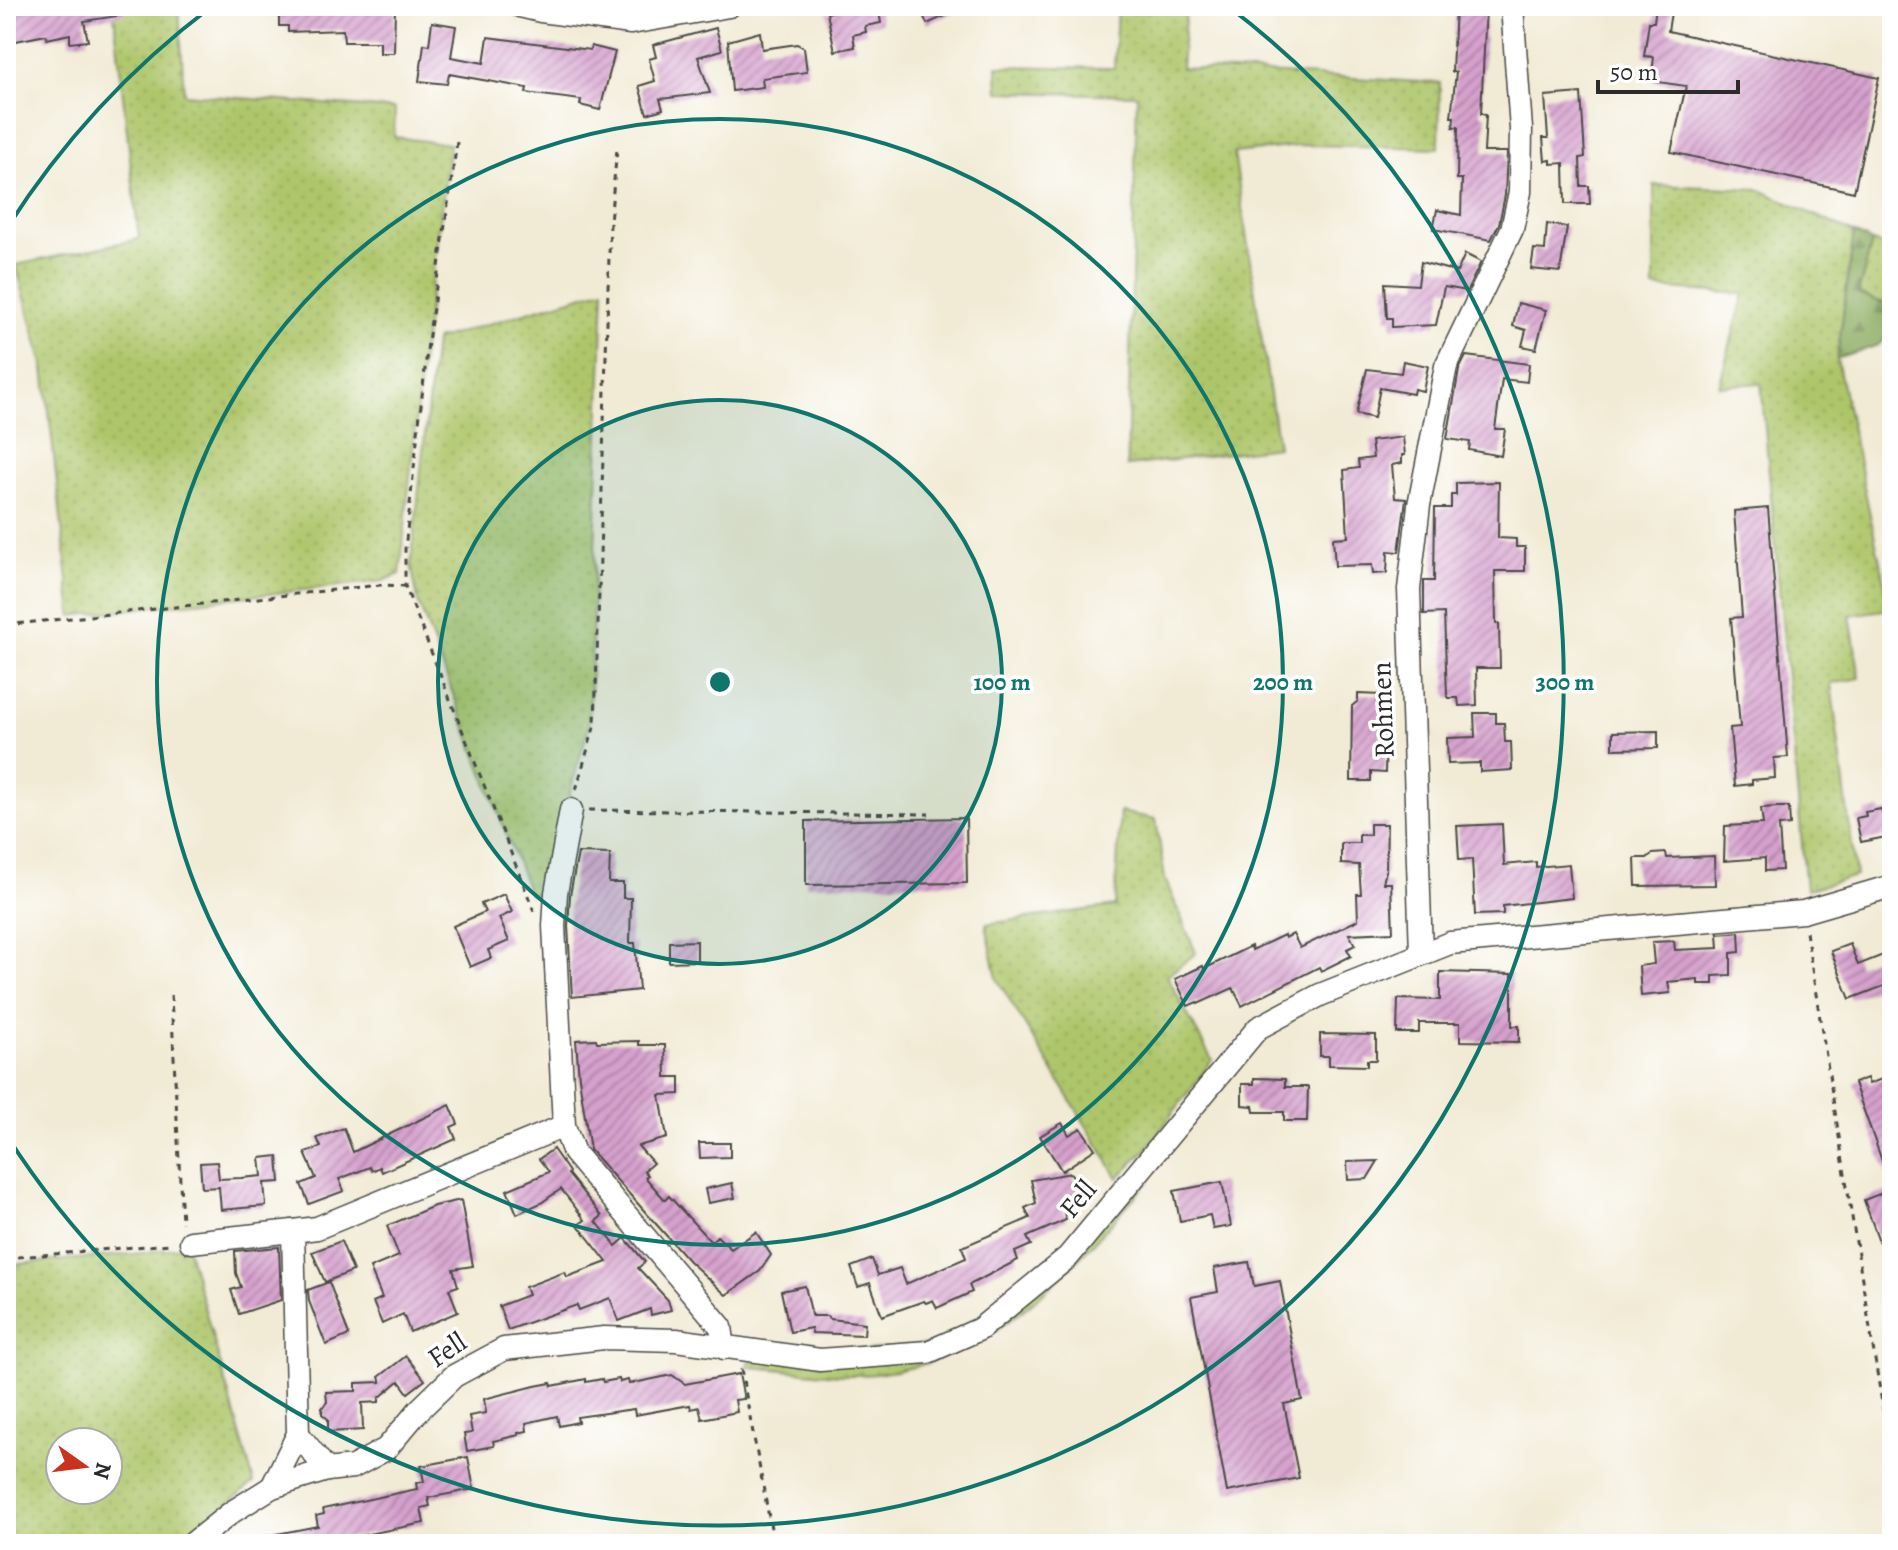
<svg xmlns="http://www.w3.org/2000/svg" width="1898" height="1550" viewBox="0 0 1898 1550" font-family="Alegreya,serif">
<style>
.grass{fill:url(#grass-dots);stroke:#6c784b;stroke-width:2;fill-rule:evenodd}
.forest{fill:url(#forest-firs);stroke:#5a6b45;stroke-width:2}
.building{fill:url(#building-hatch)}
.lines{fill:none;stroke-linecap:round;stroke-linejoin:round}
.minor-casing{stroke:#494844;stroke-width:25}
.path{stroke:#494844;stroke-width:3;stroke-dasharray:6 6;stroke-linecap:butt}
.minor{stroke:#fff;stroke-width:22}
.ring{fill:none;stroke:#0f766e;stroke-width:4}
.labels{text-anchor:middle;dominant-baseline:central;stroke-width:7;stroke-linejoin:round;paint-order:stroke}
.street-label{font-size:28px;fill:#2b2b2b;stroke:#fff}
.centre{fill:#0f766e;stroke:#fff;stroke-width:4}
.ring-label{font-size:24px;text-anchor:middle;font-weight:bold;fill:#0f766e;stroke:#fff;stroke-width:7;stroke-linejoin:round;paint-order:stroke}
</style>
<defs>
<pattern id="grass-dots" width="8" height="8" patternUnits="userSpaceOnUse" patternTransform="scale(2)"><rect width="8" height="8" fill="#aec66b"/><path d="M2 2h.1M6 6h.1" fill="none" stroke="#96aa5d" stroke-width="1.8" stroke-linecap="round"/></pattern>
<pattern id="forest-firs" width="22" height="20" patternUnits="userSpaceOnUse" patternTransform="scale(2)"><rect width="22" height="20" fill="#8aab5f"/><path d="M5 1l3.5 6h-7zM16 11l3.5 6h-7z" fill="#718b4f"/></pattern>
<pattern id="building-hatch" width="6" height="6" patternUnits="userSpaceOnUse" patternTransform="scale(2)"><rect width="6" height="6" fill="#d6a0cd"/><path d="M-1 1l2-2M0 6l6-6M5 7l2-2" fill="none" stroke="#ae83a7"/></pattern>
</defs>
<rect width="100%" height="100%" fill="#fff"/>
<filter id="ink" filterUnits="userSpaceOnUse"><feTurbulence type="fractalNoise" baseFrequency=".0125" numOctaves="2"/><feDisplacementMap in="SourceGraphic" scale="16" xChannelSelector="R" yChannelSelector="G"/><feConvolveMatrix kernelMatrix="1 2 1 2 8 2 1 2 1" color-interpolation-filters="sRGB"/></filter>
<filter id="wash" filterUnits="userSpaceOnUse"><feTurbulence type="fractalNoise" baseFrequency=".006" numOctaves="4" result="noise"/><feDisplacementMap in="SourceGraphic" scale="32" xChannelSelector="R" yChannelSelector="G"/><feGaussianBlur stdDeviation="1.8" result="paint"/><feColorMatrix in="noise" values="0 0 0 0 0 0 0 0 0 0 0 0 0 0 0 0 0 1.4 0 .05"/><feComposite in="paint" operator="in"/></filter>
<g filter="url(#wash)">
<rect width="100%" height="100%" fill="#f1ead4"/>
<g class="grass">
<path d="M 113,6 L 179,6 L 184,94 L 395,109 L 394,137 L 450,144 L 423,349 L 400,574 L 383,581 L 72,616 L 44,368 L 16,265 L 139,239 Z"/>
<path d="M 1117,6 L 1186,6 L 1181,68 L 1440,83 L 1439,148 L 1307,145 L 1234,153 L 1278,447 L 1127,466 L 1137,95 L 998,92 L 997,66 L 1114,68 Z"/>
<path d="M 1654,185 L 1758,189 L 1854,233 L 1837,359 L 1890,609 L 1850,615 L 1860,678 L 1831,684 L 1856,876 L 1806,890 L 1761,383 L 1719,386 L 1744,294 L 1654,288 Z"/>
<path d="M 1872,242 L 1892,248 L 1892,306 L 1858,294 Z"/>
<path d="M 604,289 L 589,726 L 557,837 L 547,890 L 535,895 L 529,894 L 527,888 L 418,602 L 411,564 L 435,340 Z"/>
<path d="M 1120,812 L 1156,819 L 1165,879 L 1196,953 L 1167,976 L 1212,1060 L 1144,1152 L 1118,1178 L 997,979 L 986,924 L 1115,906 Z"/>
<path d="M 1148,1173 L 1149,1181 C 1071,1267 1000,1360 876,1374 C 834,1378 789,1369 747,1367 L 749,1361 L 957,1342 Z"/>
<path d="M 187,1246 L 254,1483 L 176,1544 L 6,1544 L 6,1265 L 134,1254 ZM 60,1442 L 108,1442 L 108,1490 L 60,1490 Z"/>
</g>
<path class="forest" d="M 1854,233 L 1872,242 L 1858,294 L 1892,306 L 1892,334 L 1878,345 L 1837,359 Z"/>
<g id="blocks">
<g class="building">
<path d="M 6,6 L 124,6 L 124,15 L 84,21 L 88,41 L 70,43 L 70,34 L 47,39 L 46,35 L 6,43 Z"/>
<path d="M 279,6 L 395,7 L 394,53 L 380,53 L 380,42 L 344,42 L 343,30 L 288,32 L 288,26 L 279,26 Z"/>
<path d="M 860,6 L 878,6 L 881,23 L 865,26 L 866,32 L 853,35 L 855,47 L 835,51 L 827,13 Z"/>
<path d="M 919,6 L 968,6 L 927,24 Z"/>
<path d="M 1455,6 L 1486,6 L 1481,114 L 1486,115 L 1484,152 L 1507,152 L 1505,195 L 1499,224 L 1491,240 L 1433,229 L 1437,210 L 1461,215 L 1462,179 L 1457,179 L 1458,127 L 1453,127 L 1454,117 L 1451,117 L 1456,72 L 1452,72 Z"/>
<path d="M 1656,6 L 1672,6 L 1668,31 L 1879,78 L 1854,192 L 1671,152 L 1686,86 L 1651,81 L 1654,57 L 1644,56 L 1649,22 L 1654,22 Z"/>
<path d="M 432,22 L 456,26 L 451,57 L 484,63 L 488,37 L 590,50 L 591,46 L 615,52 L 600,110 L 580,105 L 581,100 L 526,93 L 527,88 L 449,74 L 447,84 L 419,81 L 424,44 L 429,45 Z"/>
<path d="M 716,28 L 722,50 L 698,57 L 710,93 L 660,99 L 663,109 L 647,114 L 639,86 L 655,81 L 649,59 L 656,57 L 653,45 Z"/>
<path d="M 760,32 L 762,49 L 797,44 L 804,48 L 807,72 L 762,78 L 763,87 L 732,91 L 728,41 Z"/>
<path d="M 1581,93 L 1585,157 L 1580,158 L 1581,186 L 1589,186 L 1590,204 L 1565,204 L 1564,163 L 1551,164 L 1551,160 L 1545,161 L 1543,138 L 1548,138 L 1545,96 Z"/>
<path d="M 1547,224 L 1567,227 L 1560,272 L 1531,269 L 1534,249 L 1545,250 Z"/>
<path d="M 1465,254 L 1481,262 L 1467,291 L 1444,287 L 1436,325 L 1392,327 L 1392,318 L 1387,318 L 1385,283 L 1418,285 L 1421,262 L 1457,272 Z"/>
<path d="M 1518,303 L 1546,310 L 1536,349 L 1522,346 L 1526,330 L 1513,326 Z"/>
<path d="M 1466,356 L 1529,364 L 1527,382 L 1502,379 L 1495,429 L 1505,429 L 1501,456 L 1469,450 L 1470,442 L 1447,439 L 1459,370 Z"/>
<path d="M 1403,361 L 1428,366 L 1423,391 L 1414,389 L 1413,394 L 1380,388 L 1374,418 L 1356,414 L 1367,369 L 1401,373 Z"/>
<path d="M 1403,437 L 1405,455 L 1402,455 L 1402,463 L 1392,465 L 1395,498 L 1406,499 L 1399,552 L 1388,551 L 1387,573 L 1373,574 L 1372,565 L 1335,566 L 1333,538 L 1348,537 L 1344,470 L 1359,468 L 1358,460 L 1373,458 L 1371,441 Z"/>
<path d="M 1499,482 L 1498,538 L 1516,539 L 1516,547 L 1525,547 L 1525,571 L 1495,571 L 1496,624 L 1499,624 L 1500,668 L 1476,668 L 1477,705 L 1459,706 L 1458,698 L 1449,698 L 1447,695 L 1444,613 L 1424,614 L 1424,581 L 1434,581 L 1435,508 L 1451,508 L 1451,495 L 1456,495 L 1456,483 Z"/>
<path d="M 1768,508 L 1788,757 L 1774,758 L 1775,778 L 1752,780 L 1752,784 L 1735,786 L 1730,728 L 1740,727 L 1731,618 L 1742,617 L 1734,511 Z"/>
<path d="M 1358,694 L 1382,695 L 1381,736 L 1386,736 L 1385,773 L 1371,772 L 1371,781 L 1351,781 L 1352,706 L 1358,701 Z"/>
<path d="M 1474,713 L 1496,713 L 1496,723 L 1504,723 L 1505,742 L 1511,742 L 1512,770 L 1480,772 L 1480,763 L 1448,764 L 1447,738 L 1475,737 Z"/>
<path d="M 1658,731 L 1658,748 L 1613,749 L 1613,732 Z"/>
<path d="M 1778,807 L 1789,807 L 1790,825 L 1779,826 L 1782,870 L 1765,871 L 1765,858 L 1724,861 L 1725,826 L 1763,824 L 1761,808 Z"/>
<path d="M 1881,809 L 1882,813 L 1892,811 L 1892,832 L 1885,834 L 1886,837 L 1861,842 L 1856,818 L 1866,816 L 1865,812 Z"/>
<path d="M 966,818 L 967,883 L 806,885 L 806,821 Z"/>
<path d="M 1370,824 L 1387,824 L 1386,871 L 1383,883 L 1391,883 L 1393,932 L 1349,934 L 1355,945 L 1347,949 L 1351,956 L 1321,971 L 1319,967 L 1242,1006 L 1233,988 L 1198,1004 L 1197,1002 L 1188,1006 L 1175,979 L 1203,966 L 1204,969 L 1251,946 L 1252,950 L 1284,935 L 1285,938 L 1293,934 L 1300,948 L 1358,920 L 1357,894 L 1361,894 L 1359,865 L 1341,864 L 1341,843 L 1359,843 L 1359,835 L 1370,835 Z"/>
<path d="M 1502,824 L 1504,865 L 1536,862 L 1536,867 L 1569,864 L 1572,898 L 1503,906 L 1503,914 L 1475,915 L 1472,859 L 1459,860 L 1457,826 Z"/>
<path d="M 578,853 L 610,854 L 609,883 L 623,883 L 623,898 L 631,898 L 630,943 L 635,943 L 639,990 L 572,997 L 568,926 L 570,895 Z"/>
<path d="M 1666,853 L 1667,858 L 1714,856 L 1715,885 L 1636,886 L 1635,858 L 1647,858 L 1652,854 Z"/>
<path d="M 504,894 L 512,912 L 499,918 L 509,941 L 488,950 L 491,958 L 470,967 L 453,926 L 485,912 L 481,904 Z"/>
<path d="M 1739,932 L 1740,952 L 1731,953 L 1731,975 L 1713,976 L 1713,984 L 1698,984 L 1698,979 L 1668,982 L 1670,993 L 1641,996 L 1639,966 L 1654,964 L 1652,942 L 1674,941 L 1675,950 L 1719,948 L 1718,934 Z"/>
<path d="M 697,941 L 697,961 L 669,962 L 669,942 Z"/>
<path d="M 1850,944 L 1858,965 L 1883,955 L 1892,983 L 1850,999 L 1831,951 Z"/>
<path d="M 1440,972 L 1512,974 L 1512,1026 L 1519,1026 L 1519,1042 L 1460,1041 L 1460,1023 L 1419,1023 L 1419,1033 L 1397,1033 L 1398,999 L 1440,1000 Z"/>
<path d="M 1320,1034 L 1376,1035 L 1376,1060 L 1367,1060 L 1367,1066 L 1329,1065 L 1329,1056 L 1320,1056 Z"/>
<path d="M 596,1039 L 597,1042 L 639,1041 L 639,1045 L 665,1045 L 666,1077 L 680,1077 L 680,1094 L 660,1095 L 667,1138 L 638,1146 L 653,1163 L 644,1171 L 648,1175 L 645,1177 L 665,1200 L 669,1196 L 711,1242 L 717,1236 L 731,1249 L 756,1232 L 771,1255 L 760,1271 L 726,1295 L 689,1261 L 590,1150 L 579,1078 L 576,1040 Z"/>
<path d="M 1892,1075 L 1892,1183 L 1890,1183 L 1854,1083 L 1867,1078 L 1869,1084 Z"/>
<path d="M 1254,1078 L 1285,1079 L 1285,1087 L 1308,1087 L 1307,1121 L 1284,1121 L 1284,1112 L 1254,1112 L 1253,1106 L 1242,1105 L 1242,1084 L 1254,1084 Z"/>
<path d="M 450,1105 L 458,1124 L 451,1127 L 456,1139 L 382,1172 L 380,1167 L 372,1171 L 370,1167 L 339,1179 L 344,1191 L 309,1204 L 301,1184 L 316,1178 L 305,1153 L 321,1147 L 317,1138 L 344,1128 L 353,1152 Z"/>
<path d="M 1062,1123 L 1069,1135 L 1081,1128 L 1095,1149 L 1062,1171 L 1040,1136 Z"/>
<path d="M 699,1143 L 730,1143 L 730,1157 L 700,1158 Z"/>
<path d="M 553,1149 L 569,1172 L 568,1174 L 602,1216 L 596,1221 L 616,1246 L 625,1238 L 645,1262 L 638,1268 L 668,1300 L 671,1310 L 651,1315 L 650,1309 L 619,1321 L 610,1298 L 579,1310 L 577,1305 L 508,1330 L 499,1306 L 528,1295 L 525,1287 L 565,1272 L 567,1277 L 607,1262 L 578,1225 L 585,1220 L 561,1189 L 541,1203 L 517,1214 L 507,1190 L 549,1172 L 539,1159 Z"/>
<path d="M 278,1156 L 280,1182 L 264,1183 L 266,1206 L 221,1210 L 219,1187 L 202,1188 L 200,1163 L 217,1162 L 219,1179 L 241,1178 L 262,1176 L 260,1158 Z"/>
<path d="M 1378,1161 L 1367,1179 L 1348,1180 L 1347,1162 Z"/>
<path d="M 1071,1173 L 1082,1195 L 1063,1208 L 1066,1220 L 1027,1237 L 1031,1245 L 1015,1252 L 1018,1260 L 969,1285 L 972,1292 L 937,1308 L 933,1300 L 926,1303 L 924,1301 L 882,1316 L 870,1283 L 858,1287 L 851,1267 L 872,1259 L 878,1275 L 900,1268 L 906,1284 L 966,1258 L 962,1247 L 1030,1218 L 1025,1208 L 1036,1203 L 1031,1180 Z"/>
<path d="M 1222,1182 L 1231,1226 L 1213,1229 L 1210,1215 L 1180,1221 L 1174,1191 Z"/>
<path d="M 732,1183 L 735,1198 L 708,1203 L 705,1189 Z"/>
<path d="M 1892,1189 L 1892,1271 L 1890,1271 L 1864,1200 Z"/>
<path d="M 461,1200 L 473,1266 L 453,1269 L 458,1286 L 449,1289 L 458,1312 L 410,1332 L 403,1314 L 382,1324 L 373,1302 L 382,1298 L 370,1268 L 399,1256 L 387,1226 L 434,1206 Z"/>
<path d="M 341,1241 L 353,1271 L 325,1282 L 312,1252 Z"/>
<path d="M 279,1247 L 281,1300 L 239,1314 L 231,1290 L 241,1287 L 236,1273 L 235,1251 Z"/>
<path d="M 1249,1262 L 1254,1286 L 1280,1281 L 1302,1400 L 1284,1404 L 1299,1478 L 1227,1492 L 1191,1297 L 1218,1292 L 1214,1268 Z"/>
<path d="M 329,1282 L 349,1335 L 326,1345 L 309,1301 L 308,1290 Z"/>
<path d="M 805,1286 L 812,1316 L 827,1316 L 830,1319 L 865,1323 L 864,1335 L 812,1333 L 811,1328 L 790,1332 L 781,1291 Z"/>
<path d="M 406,1356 L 425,1380 L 408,1393 L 399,1381 L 379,1398 L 379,1402 L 362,1403 L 363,1430 L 328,1432 L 328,1419 L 322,1414 L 322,1408 L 327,1402 L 326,1392 L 356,1391 L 356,1383 L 381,1382 L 379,1377 Z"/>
<path d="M 739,1374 L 744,1399 L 735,1400 L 737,1412 L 702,1419 L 699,1407 L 691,1409 L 690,1405 L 635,1415 L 634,1409 L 577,1417 L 578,1422 L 559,1426 L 557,1416 L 526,1423 L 527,1431 L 518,1433 L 519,1435 L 493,1441 L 494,1446 L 467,1451 L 464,1434 L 472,1433 L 469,1416 L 486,1413 L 484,1399 L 535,1386 L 551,1383 L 552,1386 L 586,1379 L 586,1382 L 602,1379 L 603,1382 L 619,1379 L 620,1382 L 628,1380 L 629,1384 L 672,1375 L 685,1384 Z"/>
<path d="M 468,1457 L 474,1489 L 428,1498 L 430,1506 L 421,1508 L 424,1523 L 318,1544 L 262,1544 L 261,1537 L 318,1526 L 316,1516 L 324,1514 L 323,1509 L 417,1489 L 416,1483 L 424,1482 L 421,1466 Z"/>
</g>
</g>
</g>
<g filter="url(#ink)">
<use href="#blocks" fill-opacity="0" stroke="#494844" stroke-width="2"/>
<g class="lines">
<defs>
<g id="minor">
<path d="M 520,6 L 541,11 L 631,23 L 729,6"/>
<path d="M 1421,953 L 1409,589 L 1419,505 L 1446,366 L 1512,229 L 1520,192 L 1521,129 L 1512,6"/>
<path d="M 564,1126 L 554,926 L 556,893 L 571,810"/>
<path d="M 191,1242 L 293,1231"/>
<path d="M 298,1434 L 327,1470"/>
<path d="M 272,1487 L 298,1434 L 293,1231 L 317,1228 L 564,1126 L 574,1153 L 721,1327 L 724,1348"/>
<path d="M 192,1544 L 232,1512 L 272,1487 L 327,1470 L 353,1467 L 386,1449 L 419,1410 L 454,1376 L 504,1349 L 604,1338 L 676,1340 L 820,1360 L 928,1352 L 980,1329 L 1068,1257 L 1258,1028 L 1320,995 L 1450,943 L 1803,912 L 1892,886"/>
</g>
</defs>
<use href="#minor" class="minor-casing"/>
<g class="path">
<path d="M 457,142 L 428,342 L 405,549 L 405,586 L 534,911"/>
<path d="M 6,625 L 380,585 L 404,586"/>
<path d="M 576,790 L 595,724 L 610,222 L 617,149"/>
<path d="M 589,810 L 929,814"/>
<path d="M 1806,932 L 1892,1465"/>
<path d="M 171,995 L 182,1223"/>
<path d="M 6,1258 L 170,1244"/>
<path d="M 741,1369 L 774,1544"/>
</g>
<use href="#minor" class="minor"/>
</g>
</g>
<circle cx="720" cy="682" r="282" fill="#0f766e" fill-opacity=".12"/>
<g class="ring">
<circle cx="720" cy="682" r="282"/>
<circle cx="720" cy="682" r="563"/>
<path d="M7 228A845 845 0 0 1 211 7M1229 7A845 845 0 1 1 7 1136"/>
</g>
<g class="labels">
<g class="street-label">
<text transform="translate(1383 710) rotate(-92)">Rohmen</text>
<text transform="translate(1078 1199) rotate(-50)">Fell</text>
<text transform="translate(447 1350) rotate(-34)">Fell</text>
</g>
</g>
<circle cx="720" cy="682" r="12" class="centre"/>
<g class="ring-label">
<text x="1002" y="690">100 m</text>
<text x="1283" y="690">200 m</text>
<text x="1565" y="690">300 m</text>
</g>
<rect width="1898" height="1550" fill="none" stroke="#fff" stroke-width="32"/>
<g transform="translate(84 1466) rotate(104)"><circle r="38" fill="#ffffff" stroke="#aaaaaa" stroke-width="2"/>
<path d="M0-6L14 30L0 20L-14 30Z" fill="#c8321e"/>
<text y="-12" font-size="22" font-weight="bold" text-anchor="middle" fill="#2b2b2b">N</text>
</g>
<path d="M1598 80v12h140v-12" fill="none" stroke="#2b2b2b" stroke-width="4"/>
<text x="1610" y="80" font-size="24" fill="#2b2b2b" stroke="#ffffff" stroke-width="6" paint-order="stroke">50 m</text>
</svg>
